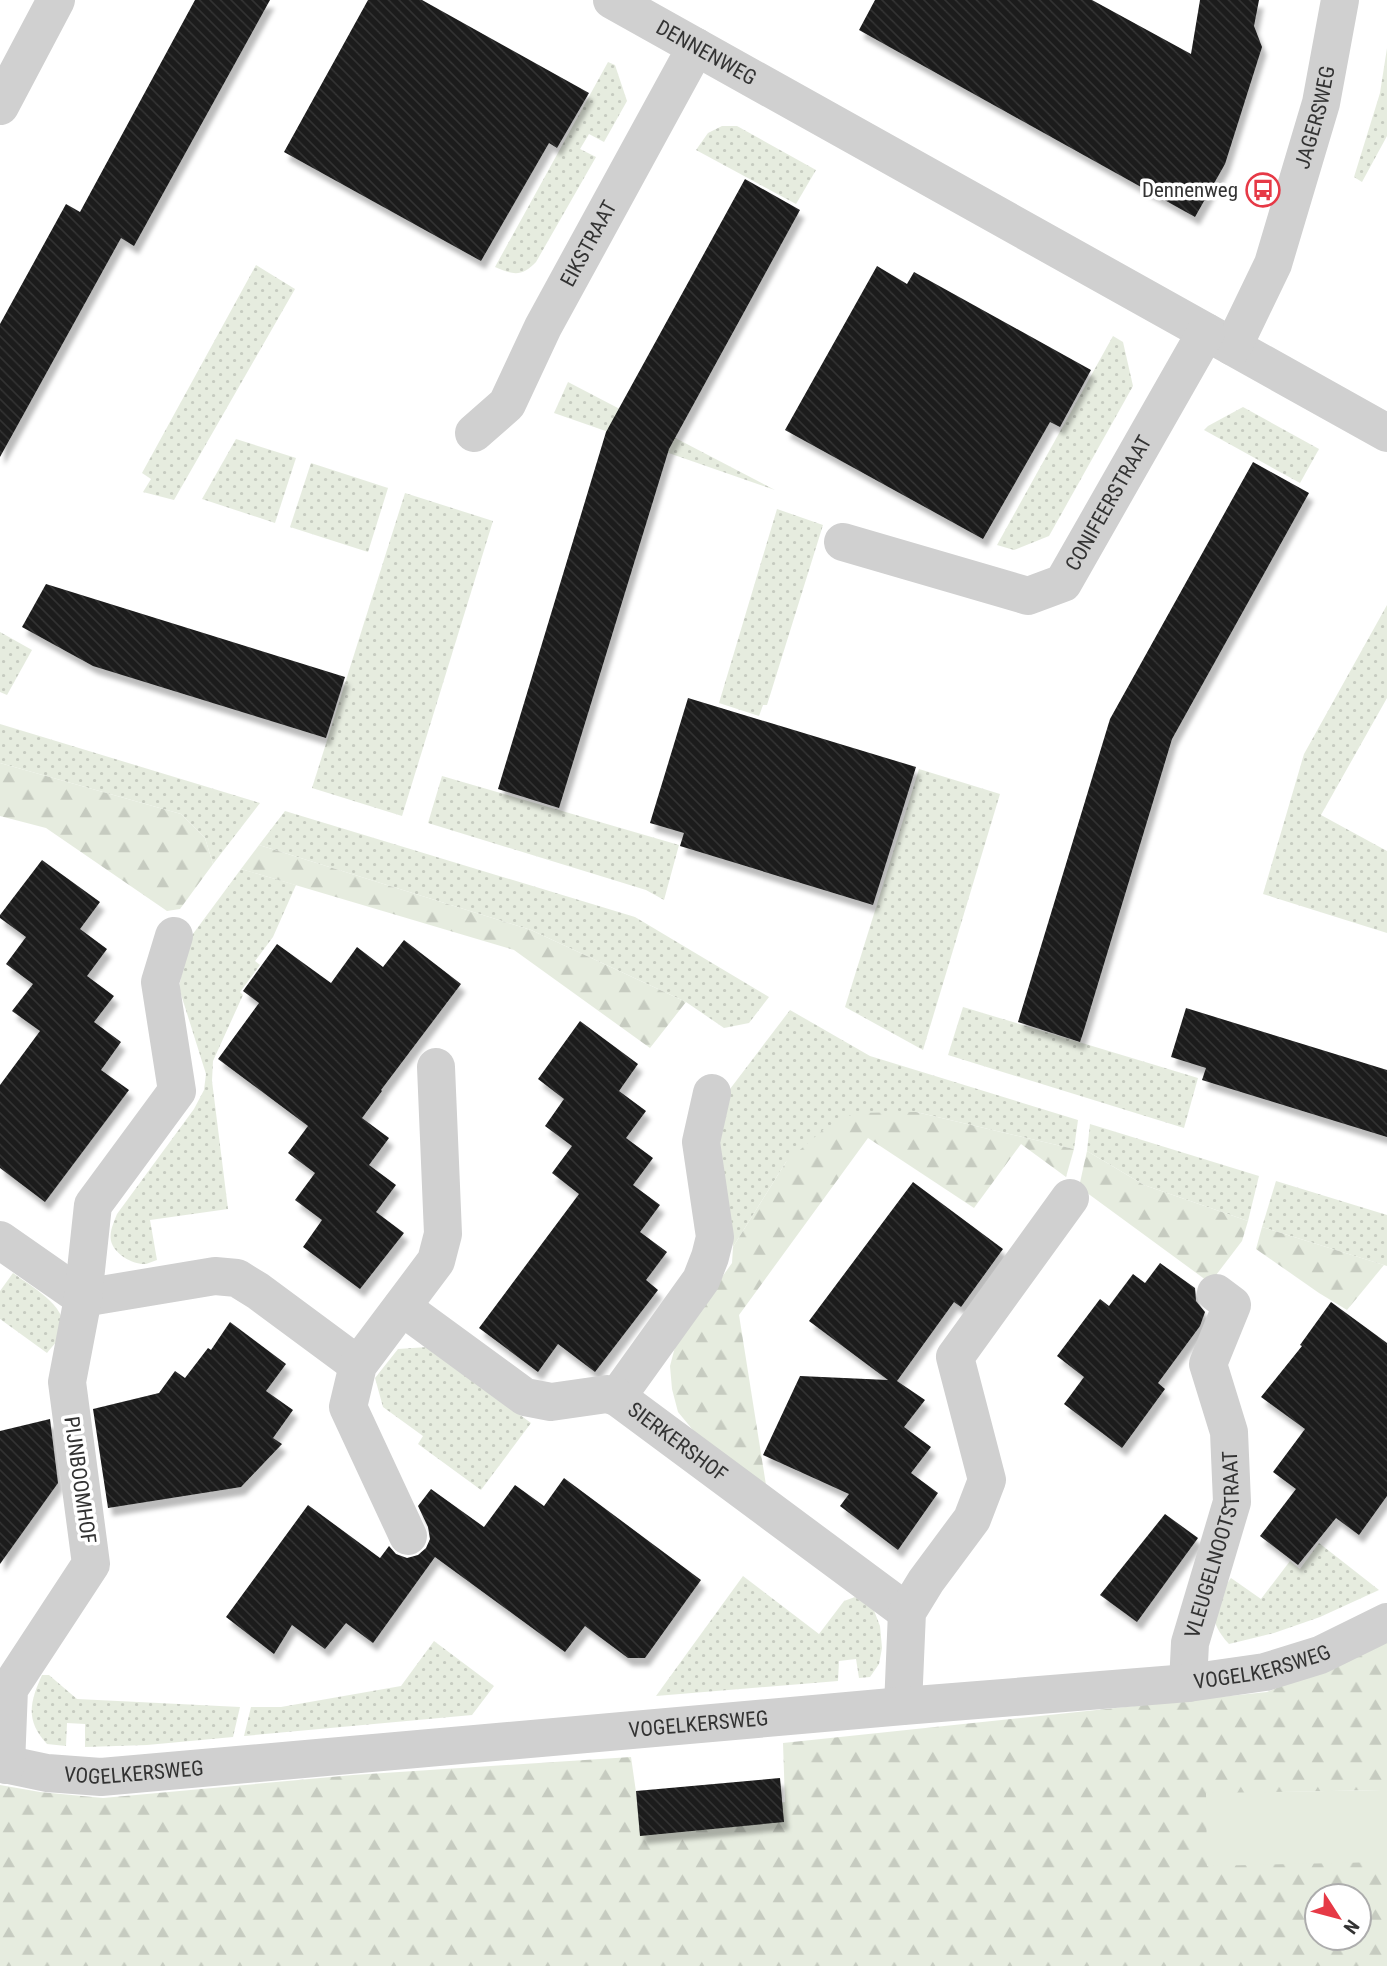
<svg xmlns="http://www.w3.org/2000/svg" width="1387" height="1966" viewBox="0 0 1387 1966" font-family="'Roboto Condensed',sans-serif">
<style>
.grass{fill:url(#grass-dots)}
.forest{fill:url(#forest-firs);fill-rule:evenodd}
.pitch{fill:#e6ecdf}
.building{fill:url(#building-back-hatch);filter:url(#shadow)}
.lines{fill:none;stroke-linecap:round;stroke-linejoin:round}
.street{stroke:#d0d0d0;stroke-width:38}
.labels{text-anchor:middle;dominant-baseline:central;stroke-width:7;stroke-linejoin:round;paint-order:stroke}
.street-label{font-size:21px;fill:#333;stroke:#fff}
.poi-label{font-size:21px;fill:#333;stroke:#fff;text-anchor:end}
</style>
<defs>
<pattern id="grass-dots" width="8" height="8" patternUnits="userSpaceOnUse" patternTransform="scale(1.75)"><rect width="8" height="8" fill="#e6ecdf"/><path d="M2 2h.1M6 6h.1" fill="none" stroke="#c6cbc0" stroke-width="1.8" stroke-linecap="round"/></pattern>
<pattern id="forest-firs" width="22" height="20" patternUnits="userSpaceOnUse" patternTransform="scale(1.75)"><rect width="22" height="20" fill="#e6ecdf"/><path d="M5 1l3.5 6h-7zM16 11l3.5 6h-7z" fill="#c6cbc0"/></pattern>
<pattern id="building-back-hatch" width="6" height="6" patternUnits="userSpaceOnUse" patternTransform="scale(1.75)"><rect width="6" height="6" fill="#1a1a1a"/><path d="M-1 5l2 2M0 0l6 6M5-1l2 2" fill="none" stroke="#333"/></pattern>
<filter id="shadow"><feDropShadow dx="4.5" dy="8" stdDeviation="2" flood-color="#0004"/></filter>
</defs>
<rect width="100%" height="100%" fill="#fff"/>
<g class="grass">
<path d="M 1387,48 L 1387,136 L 1362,182 L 1354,177 L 1380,93 Z"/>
<path d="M 608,62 L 615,65 L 627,101 L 604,142 L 589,134 L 580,149 L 596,157 L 536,262 C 522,277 513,275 495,267 Z"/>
<path d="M 722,126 L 737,126 L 816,170 L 796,204 L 696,150 L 708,133 Z"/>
<path d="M 256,265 L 295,289 L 174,500 L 143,492 L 151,479 L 142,473 Z"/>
<path d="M 1113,336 L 1123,342 L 1133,386 L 1049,536 L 1014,550 L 997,545 Z"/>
<path d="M 568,382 L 775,490 L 554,413 Z"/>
<path d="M 1243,407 L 1319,449 L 1300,483 L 1204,430 L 1208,426 Z"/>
<path d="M 236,439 L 296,458 L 275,523 L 202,499 Z"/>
<path d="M 311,463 L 388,488 L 368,552 L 290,527 Z"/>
<path d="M 405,493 L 493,521 L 402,816 L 312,788 Z"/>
<path d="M 777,509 L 823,525 L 767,705 L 763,705 L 759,716 L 719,703 Z"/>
<path d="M 1387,605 L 1387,698 L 1321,815 L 1387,851 L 1387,933 L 1263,894 L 1304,754 Z"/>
<path d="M 0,632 L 32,650 L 7,695 L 0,692 Z"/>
<path d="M 0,724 L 260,803 L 213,864 L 205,838 L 181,814 L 0,763 Z"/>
<path d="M 919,769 L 1000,794 L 923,1050 L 845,1007 Z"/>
<path d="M 442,776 L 679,845 L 664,900 L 646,890 L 428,823 Z"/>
<path d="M 285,811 L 635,917 L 769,997 L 749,1023 L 724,1028 L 686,1002 L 531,930 L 259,845 Z"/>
<path d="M 241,869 L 296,885 L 273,937 L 255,961 L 260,965 L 240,992 L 243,995 L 213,1061 L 212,1081 L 228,1209 L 150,1220 L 157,1260 C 153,1261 150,1263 146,1264 C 133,1265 114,1254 111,1241 C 109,1232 114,1222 117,1214 L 194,1109 L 204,1090 L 206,1074 L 179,988 L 187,942 Z"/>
<path d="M 963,1007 L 1198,1078 L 1184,1128 L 948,1055 Z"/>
<path d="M 790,1010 L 870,1056 L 1078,1120 L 1074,1149 L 916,1112 L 786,1162 L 733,1247 L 718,1139 L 730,1089 Z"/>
<path d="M 1090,1124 L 1259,1176 L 1248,1221 L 1144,1185 L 1087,1151 Z"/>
<path d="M 1276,1181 L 1387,1215 L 1387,1266 L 1262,1227 Z"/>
<path d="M 13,1273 C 29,1285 68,1306 63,1330 C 61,1337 52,1347 47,1353 L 0,1319 L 0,1291 Z"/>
<path d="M 428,1347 L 531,1423 L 481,1490 L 418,1444 L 423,1436 L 383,1407 L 375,1378 L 398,1349 Z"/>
<path d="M 1319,1543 L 1379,1590 L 1320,1617 L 1274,1633 L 1229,1644 C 1205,1618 1213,1603 1231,1578 L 1261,1599 L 1290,1561 L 1300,1569 Z"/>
<path d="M 743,1576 L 819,1634 L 844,1601 L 855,1597 L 873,1608 L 880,1626 L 882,1648 L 879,1664 L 870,1677 L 859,1678 L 856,1659 L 839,1661 L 838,1681 L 656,1696 Z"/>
<path d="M 434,1641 L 494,1686 L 472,1715 L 244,1736 L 251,1707 L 281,1707 L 401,1686 Z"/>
<path d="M 42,1675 L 49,1675 L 77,1699 L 240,1707 L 233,1737 L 147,1745 L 85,1747 L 85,1724 L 67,1723 L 66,1746 L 47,1744 C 25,1720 30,1702 42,1675 Z"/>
</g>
<g class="forest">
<path d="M 0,763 L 181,814 L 205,838 L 213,864 L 180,909 L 167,911 L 46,828 L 0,816 Z"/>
<path d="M 259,845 L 531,930 L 686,1002 L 650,1048 L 514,950 L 241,869 Z"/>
<path d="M 916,1112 L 1074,1149 L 1066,1177 L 1021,1144 L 974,1208 L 868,1138 L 739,1315 L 766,1485 L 697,1435 L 678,1412 L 672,1389 L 670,1366 L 675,1347 L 685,1329 L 732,1263 L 733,1247 L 786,1162 L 824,1129 L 855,1113 Z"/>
<path d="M 1087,1151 L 1144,1185 L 1248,1221 L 1242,1241 L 1210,1283 L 1079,1187 Z"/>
<path d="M 1262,1227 L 1384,1265 L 1347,1310 L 1319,1293 L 1256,1249 Z"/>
<path d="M 1387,1640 L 1387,1966 L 0,1966 L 0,1785 L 40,1792 L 103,1798 L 353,1775 L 631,1757 L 640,1820 L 785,1802 L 783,1743 L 1267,1692 ZM 1382,1790 L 1208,1865 L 1283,1792 ZM 1317,1896 L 1359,1896 L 1359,1938 L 1317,1938 Z"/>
</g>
<path class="pitch" d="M 1382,1790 L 1384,1862 L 1207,1866 L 1206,1793 Z"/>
<g class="building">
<path d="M 195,0 L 270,0 L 134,246 L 121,238 L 0,457 L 0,324 L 66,204 L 80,212 Z"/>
<path d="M 368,0 L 422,0 L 589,93 L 557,148 L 549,143 L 481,261 L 284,152 Z"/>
<path d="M 875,0 L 1092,0 L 1191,54 L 1200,0 L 1259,0 L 1254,26 L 1262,47 L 1225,164 L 1195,217 L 859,30 Z"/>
<path d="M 745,179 L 800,210 L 669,449 L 559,808 L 498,789 L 606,432 Z"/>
<path d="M 877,266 L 907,284 L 914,272 L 1091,370 L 1060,427 L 1050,422 L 983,539 L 785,430 Z"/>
<path d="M 1253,462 L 1309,493 L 1172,739 L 1084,1030 L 1080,1042 L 1018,1022 L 1110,719 Z"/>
<path d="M 46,584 L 345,677 L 326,738 L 93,666 L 22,627 Z"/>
<path d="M 688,698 L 916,767 L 873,905 L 680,846 L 684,833 L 650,823 Z"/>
<path d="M 42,860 L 100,902 L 80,929 L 107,949 L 87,976 L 114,996 L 94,1022 L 121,1042 L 101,1070 L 129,1090 L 45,1202 L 0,1168 L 0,1085 L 40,1031 L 12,1011 L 33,984 L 6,964 L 26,937 L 0,918 L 0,915 Z"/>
<path d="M 404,940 L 461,984 L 381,1090 L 382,1091 L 362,1118 L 389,1138 L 369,1165 L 396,1185 L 376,1212 L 404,1233 L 360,1289 L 303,1247 L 322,1220 L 295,1200 L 315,1173 L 288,1153 L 308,1126 L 218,1059 L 259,1003 L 243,991 L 277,944 L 331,983 L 357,947 L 383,967 Z"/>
<path d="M 1186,1008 L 1387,1070 L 1387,1137 L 1202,1080 L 1206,1068 L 1171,1057 Z"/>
<path d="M 580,1021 L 638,1064 L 619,1091 L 646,1111 L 626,1138 L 653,1158 L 633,1185 L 660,1205 L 640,1232 L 667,1252 L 646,1280 L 658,1290 L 595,1372 L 558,1344 L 538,1372 L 479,1328 L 579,1194 L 552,1173 L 572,1146 L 545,1126 L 564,1099 L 538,1079 Z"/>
<path d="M 913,1182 L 1003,1249 L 961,1307 L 954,1302 L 897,1381 L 925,1400 L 904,1427 L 931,1447 L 911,1473 L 938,1493 L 898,1550 L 840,1506 L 849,1494 L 763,1455 L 800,1376 L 888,1380 L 809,1321 Z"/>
<path d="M 1160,1263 L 1195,1288 L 1196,1301 L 1205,1312 L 1200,1326 L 1158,1383 L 1165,1389 L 1122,1448 L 1064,1404 L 1084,1377 L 1057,1356 L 1100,1299 L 1109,1306 L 1133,1274 L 1145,1283 Z"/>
<path d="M 1331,1302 L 1387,1343 L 1387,1496 L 1359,1535 L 1336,1518 L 1298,1565 L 1260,1536 L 1296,1489 L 1273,1472 L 1305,1429 L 1261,1397 L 1302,1346 L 1300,1345 Z"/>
<path d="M 230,1322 L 286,1364 L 266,1391 L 293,1410 L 273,1438 L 282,1444 L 241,1487 L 108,1508 L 93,1409 L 159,1393 L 175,1371 L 185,1378 L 208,1348 L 211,1350 Z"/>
<path d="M 50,1419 L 58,1483 L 0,1564 L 0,1431 Z"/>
<path d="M 564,1478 L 701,1580 L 645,1658 L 628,1658 L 585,1626 L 565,1652 L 435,1557 L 373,1643 L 346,1623 L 325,1649 L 292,1625 L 274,1654 L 226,1617 L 308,1505 L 380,1558 L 389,1546 L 396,1554 L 407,1558 L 418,1555 L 426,1548 L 430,1539 L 428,1527 L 418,1506 L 431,1489 L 484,1527 L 515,1485 L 544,1506 Z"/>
<path d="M 1165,1514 L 1198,1538 L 1137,1622 L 1100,1595 Z"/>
<path d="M 780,1778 L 784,1822 L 640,1836 L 636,1791 Z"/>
</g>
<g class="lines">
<g class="street">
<path id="s1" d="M 612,0 L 1387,433"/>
<path d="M 0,106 L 56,0"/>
<path id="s2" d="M 1233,347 L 1273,264 L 1321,103 L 1340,0"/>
<path id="s3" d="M 474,433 L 507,404 L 543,327 L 696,47"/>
<path id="s4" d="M 843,542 L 1028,596 L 1063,583 L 1206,332"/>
<path id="s5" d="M 712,1093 L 701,1142 L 715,1237 L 710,1257 L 701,1280 L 617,1397 L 907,1612"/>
<path d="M 0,1240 L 83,1298"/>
<path d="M 83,1298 L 215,1276 L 237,1278 L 258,1291 L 358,1365"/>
<path d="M 402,1307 L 525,1397 L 551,1402 L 607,1394 L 617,1397"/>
<path d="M 408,1536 L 348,1407 L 358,1365 L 436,1261 L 443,1234 L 436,1067"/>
<path id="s6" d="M 1188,1683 L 1190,1643 L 1232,1502 L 1229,1432 L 1208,1364 L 1232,1305 L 1216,1293"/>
<path d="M 903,1706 L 907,1612 L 926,1581 L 972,1519 L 987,1480 L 955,1357 L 1070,1198"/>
<path id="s7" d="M 0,1763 L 47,1773 L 101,1777 L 903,1706 L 1188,1683 L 1265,1672 L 1320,1655 L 1387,1622"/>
<path d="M 6,1765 L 9,1689 L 91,1564 L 67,1382 L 83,1298 L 93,1205 L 177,1091 L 160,982 L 174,936"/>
</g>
</g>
<defs>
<symbol id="bus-ring" viewBox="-11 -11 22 22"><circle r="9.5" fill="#fff" stroke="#e63946" stroke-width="1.5"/><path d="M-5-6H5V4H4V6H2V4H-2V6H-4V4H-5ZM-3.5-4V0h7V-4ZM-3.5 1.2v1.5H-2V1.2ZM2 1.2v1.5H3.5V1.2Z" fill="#e63946"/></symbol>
</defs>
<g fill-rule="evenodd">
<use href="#bus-ring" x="1244" y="171" width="38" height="38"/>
</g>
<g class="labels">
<g class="street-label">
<text stroke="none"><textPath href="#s1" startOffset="108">DENNENWEG</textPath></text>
<text stroke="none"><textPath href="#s2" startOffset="245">JAGERSWEG</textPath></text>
<text stroke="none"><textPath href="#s3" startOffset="224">EIKSTRAAT</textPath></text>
<text stroke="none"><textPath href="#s4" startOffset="322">CONIFEERSTRAAT</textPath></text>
<text stroke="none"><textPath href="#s5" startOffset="411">SIERKERSHOF</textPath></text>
<text transform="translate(80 1480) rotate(82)">PIJNBOOMHOF</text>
<text stroke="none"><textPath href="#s6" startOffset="142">VLEUGELNOOTSTRAAT</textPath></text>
<text stroke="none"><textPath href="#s7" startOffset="1269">VOGELKERSWEG</textPath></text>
<text stroke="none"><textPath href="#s7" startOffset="702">VOGELKERSWEG</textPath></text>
<text stroke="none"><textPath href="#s7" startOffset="135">VOGELKERSWEG</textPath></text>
</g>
<g class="poi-label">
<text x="1238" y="190">Dennenweg</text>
</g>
</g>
<g transform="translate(1338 1917) rotate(126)"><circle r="33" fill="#ffffff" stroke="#adadad" stroke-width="2"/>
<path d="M0-5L12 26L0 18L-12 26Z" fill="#e63946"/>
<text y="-10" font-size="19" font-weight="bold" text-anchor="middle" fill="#333333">N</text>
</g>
</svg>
